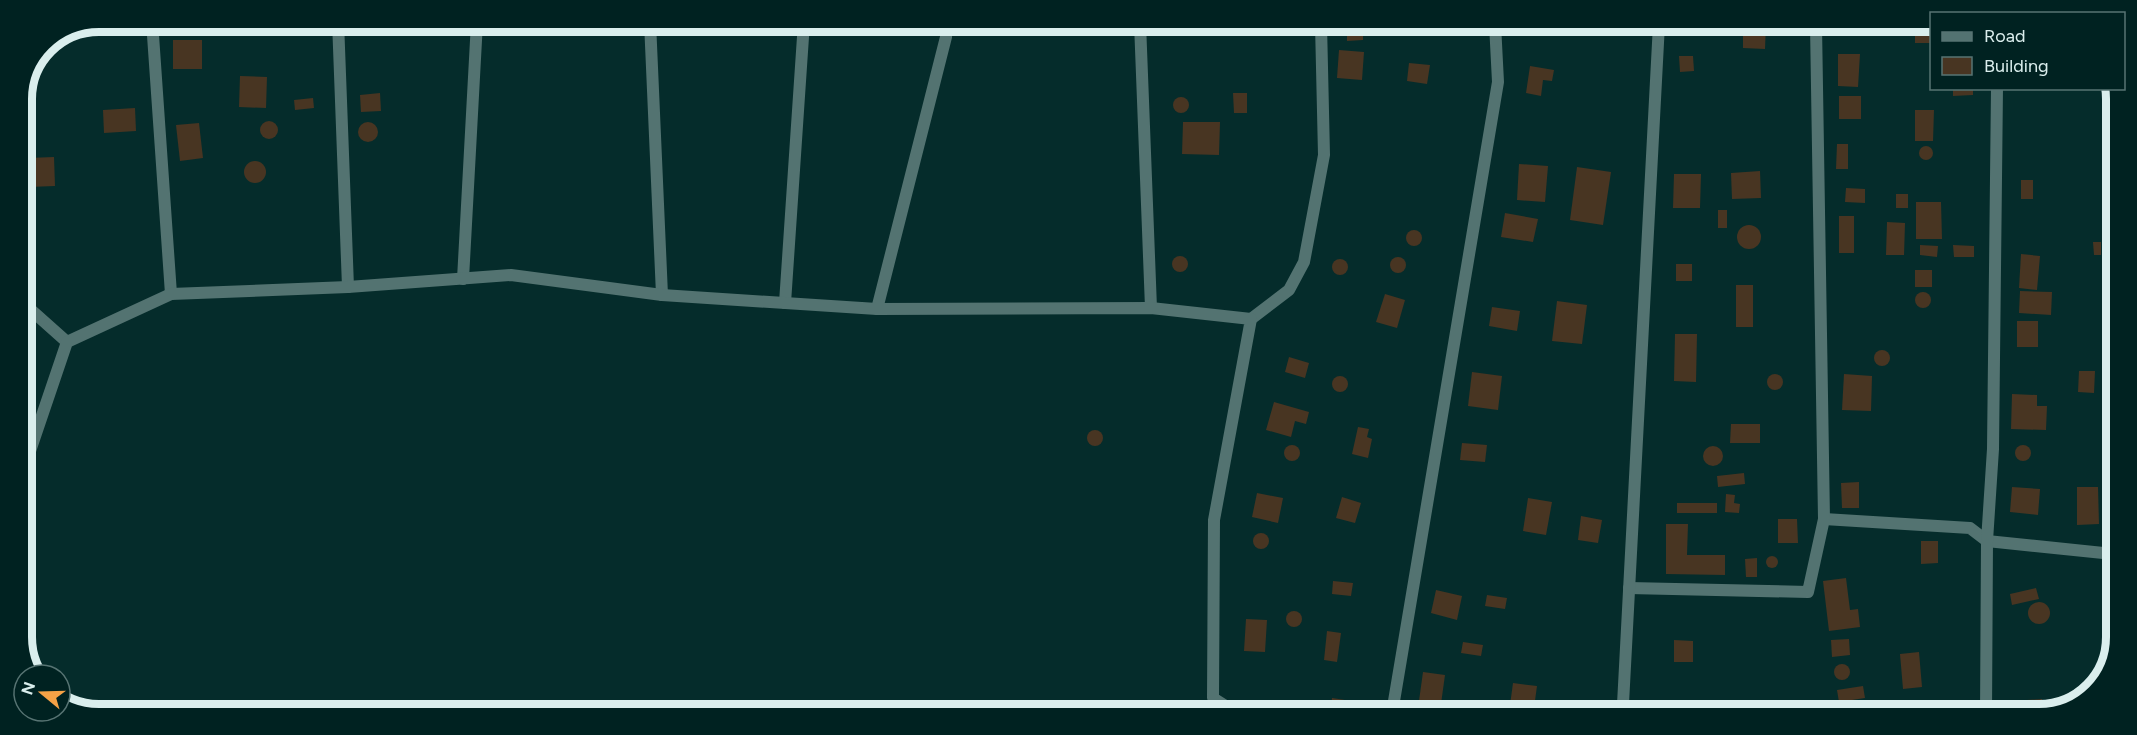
<svg xmlns="http://www.w3.org/2000/svg" width="2137" height="735" viewBox="0 0 2137 735" font-family="Figtree,sans-serif">
<style>
.building{fill:#483522}
.lines{fill:none;stroke-linecap:round;stroke-linejoin:round}
.street{stroke:#537371;stroke-width:12}
.rim{fill:none;stroke:#daeeed;stroke-width:8}
</style>
<rect width="100%" height="100%" fill="#052c2b"/>
<g class="building">
<path d="M 291,21 L 310,21 L 311,29 L 292,30 Z"/>
<rect x="370" y="22" width="20" height="9"/>
<path d="M 558,22 L 578,22 L 578,36 L 557,36 Z"/>
<path d="M 1743,24 L 1766,24 L 1765,49 L 1743,48 Z"/>
<rect x="1843" y="25" width="14" height="6"/>
<rect x="1915" y="25" width="17" height="18"/>
<path d="M 1363,27 L 1363,40 L 1347,41 L 1347,28 Z"/>
<rect x="173" y="40" width="29" height="29"/>
<path d="M 1339,50 L 1364,52 L 1362,80 L 1337,78 Z"/>
<path d="M 1838,54 L 1860,54 L 1858,87 L 1838,86 Z"/>
<path d="M 1679,56 L 1693,56 L 1694,71 L 1680,72 Z"/>
<path d="M 1409,63 L 1430,65 L 1427,84 L 1407,81 Z"/>
<path d="M 1530,66 L 1554,70 L 1552,81 L 1543,80 L 1541,96 L 1526,93 Z"/>
<path d="M 240,76 L 267,77 L 266,108 L 239,107 Z"/>
<path d="M 1953,88 L 1973,88 L 1973,95 L 1953,96 Z"/>
<path d="M 380,93 L 381,111 L 361,112 L 360,95 Z"/>
<path d="M 1233,93 L 1247,93 L 1247,113 L 1234,113 Z"/>
<rect x="1839" y="96" width="22" height="23"/>
<circle cx="1181" cy="105" r="8"/>
<path d="M 313,98 L 314,108 L 295,110 L 294,100 Z"/>
<path d="M 135,108 L 136,131 L 104,133 L 103,110 Z"/>
<path d="M 1915,110 L 1934,110 L 1933,141 L 1915,141 Z"/>
<circle cx="269" cy="130" r="9"/>
<circle cx="368" cy="132" r="10"/>
<path d="M 1183,122 L 1220,122 L 1219,155 L 1182,154 Z"/>
<path d="M 199,123 L 203,158 L 180,161 L 176,125 Z"/>
<path d="M 1837,144 L 1848,144 L 1848,169 L 1836,169 Z"/>
<circle cx="1926" cy="153" r="7"/>
<path d="M 54,157 L 55,186 L 29,187 L 28,158 Z"/>
<circle cx="255" cy="172" r="11"/>
<path d="M 1519,164 L 1548,166 L 1545,202 L 1517,200 Z"/>
<path d="M 1577,167 L 1611,172 L 1603,225 L 1570,220 Z"/>
<path d="M 1760,171 L 1761,198 L 1732,199 L 1731,173 Z"/>
<path d="M 1674,174 L 1701,174 L 1700,208 L 1673,208 Z"/>
<rect x="2021" y="180" width="12" height="19"/>
<path d="M 1846,188 L 1865,189 L 1865,203 L 1845,202 Z"/>
<rect x="1896" y="194" width="12" height="14"/>
<path d="M 1916,202 L 1941,202 L 1942,239 L 1916,239 Z"/>
<rect x="1718" y="210" width="9" height="18"/>
<path d="M 1505,213 L 1538,219 L 1533,242 L 1501,237 Z"/>
<rect x="1839" y="216" width="15" height="37"/>
<path d="M 1887,222 L 1905,223 L 1904,255 L 1886,255 Z"/>
<circle cx="1749" cy="237" r="12"/>
<circle cx="1414" cy="238" r="8"/>
<path d="M 2106,237 L 2115,238 L 2115,257 L 2104,255 Z"/>
<path d="M 2093,242 L 2101,242 L 2101,255 L 2094,255 Z"/>
<path d="M 1920,245 L 1938,246 L 1937,257 L 1920,255 Z"/>
<path d="M 1953,245 L 1974,246 L 1974,257 L 1954,257 Z"/>
<path d="M 2021,254 L 2040,256 L 2037,290 L 2019,288 Z"/>
<circle cx="1180" cy="264" r="8"/>
<circle cx="1398" cy="265" r="8"/>
<circle cx="1340" cy="267" r="8"/>
<rect x="1676" y="264" width="16" height="17"/>
<rect x="1915" y="270" width="17" height="17"/>
<rect x="1736" y="285" width="17" height="42"/>
<path d="M 2020,291 L 2052,292 L 2051,315 L 2019,313 Z"/>
<circle cx="1923" cy="300" r="8"/>
<path d="M 1385,294 L 1405,300 L 1397,328 L 1376,322 Z"/>
<path d="M 1557,301 L 1587,305 L 1582,344 L 1552,341 Z"/>
<path d="M 1492,307 L 1520,311 L 1517,331 L 1489,326 Z"/>
<rect x="2017" y="321" width="21" height="26"/>
<path d="M 1675,334 L 1697,334 L 1696,382 L 1674,381 Z"/>
<circle cx="1882" cy="358" r="8"/>
<path d="M 1289,357 L 1309,363 L 1305,378 L 1285,372 Z"/>
<path d="M 2079,371 L 2095,371 L 2094,393 L 2078,392 Z"/>
<path d="M 1472,372 L 1502,376 L 1498,410 L 1468,406 Z"/>
<circle cx="1775" cy="382" r="8"/>
<path d="M 1844,374 L 1872,376 L 1871,411 L 1842,410 Z"/>
<circle cx="1340" cy="384" r="8"/>
<circle cx="2109" cy="383" r="6"/>
<path d="M 2012,394 L 2037,395 L 2037,406 L 2047,406 L 2046,430 L 2011,429 Z"/>
<path d="M 1274,402 L 1309,412 L 1306,424 L 1295,421 L 1291,437 L 1266,430 Z"/>
<path d="M 1731,424 L 1760,424 L 1760,443 L 1730,443 Z"/>
<path d="M 1358,427 L 1369,429 L 1367,437 L 1372,439 L 1368,458 L 1352,454 Z"/>
<circle cx="1095" cy="438" r="8"/>
<path d="M 1462,443 L 1487,445 L 1485,462 L 1460,460 Z"/>
<circle cx="2023" cy="453" r="8"/>
<circle cx="1292" cy="453" r="8"/>
<circle cx="1713" cy="456" r="10"/>
<path d="M 1744,473 L 1745,484 L 1718,487 L 1717,476 Z"/>
<path d="M 1859,482 L 1859,508 L 1842,508 L 1841,483 Z"/>
<path d="M 2012,487 L 2040,489 L 2038,515 L 2010,512 Z"/>
<path d="M 2077,487 L 2098,487 L 2099,524 L 2077,525 Z"/>
<path d="M 1257,493 L 1283,498 L 1278,523 L 1252,517 Z"/>
<path d="M 1726,494 L 1735,495 L 1734,503 L 1740,504 L 1739,513 L 1725,512 Z"/>
<path d="M 1342,497 L 1361,503 L 1355,523 L 1336,518 Z"/>
<path d="M 1528,498 L 1552,502 L 1546,535 L 1523,531 Z"/>
<rect x="1677" y="503" width="40" height="10"/>
<path d="M 1581,516 L 1602,520 L 1598,543 L 1578,540 Z"/>
<path d="M 1778,519 L 1797,519 L 1798,543 L 1778,543 Z"/>
<path d="M 1666,524 L 1688,524 L 1687,555 L 1725,555 L 1725,575 L 1666,574 Z"/>
<circle cx="1261" cy="541" r="8"/>
<path d="M 1921,541 L 1938,541 L 1938,563 L 1921,564 Z"/>
<circle cx="1772" cy="562" r="6"/>
<path d="M 1757,558 L 1757,577 L 1746,577 L 1745,559 Z"/>
<path d="M 1846,578 L 1850,610 L 1858,609 L 1860,627 L 1829,631 L 1823,581 Z"/>
<path d="M 1333,581 L 1353,583 L 1351,596 L 1332,594 Z"/>
<path d="M 2036,588 L 2039,599 L 2012,605 L 2010,594 Z"/>
<path d="M 1436,590 L 1462,596 L 1457,620 L 1431,613 Z"/>
<path d="M 1487,595 L 1507,598 L 1505,609 L 1485,606 Z"/>
<circle cx="2039" cy="613" r="11"/>
<circle cx="1294" cy="619" r="8"/>
<path d="M 1246,619 L 1267,620 L 1265,652 L 1244,651 Z"/>
<path d="M 1327,631 L 1341,633 L 1337,662 L 1324,660 Z"/>
<path d="M 1849,639 L 1850,655 L 1832,657 L 1831,640 Z"/>
<path d="M 1674,640 L 1693,641 L 1693,662 L 1674,662 Z"/>
<path d="M 1463,642 L 1483,645 L 1481,656 L 1461,653 Z"/>
<path d="M 1919,652 L 1922,687 L 1903,689 L 1900,654 Z"/>
<circle cx="1842" cy="672" r="8"/>
<path d="M 1423,672 L 1445,675 L 1440,711 L 1418,708 Z"/>
<path d="M 1513,683 L 1537,686 L 1534,708 L 1510,705 Z"/>
<path d="M 1863,686 L 1865,698 L 1839,702 L 1837,690 Z"/>
<path d="M 1332,698 L 1345,700 L 1344,713 L 1330,713 Z"/>
<path d="M 2042,699 L 2042,713 L 2012,714 L 2012,701 Z"/>
</g>
<g class="lines">
<g class="street">
<path d="M 152,21 L 171,294"/>
<path d="M 338,21 L 348,287"/>
<path d="M 650,22 L 662,295"/>
<path d="M 1140,23 L 1151,308"/>
<path d="M 463,279 L 477,22"/>
<path d="M 21,301 L 67,342"/>
<path d="M 785,303 L 804,22"/>
<path d="M 877,309 L 946,37 L 947,23"/>
<path d="M 1251,319 L 1289,290 L 1304,262 L 1324,155 L 1321,24"/>
<path d="M 21,466 L 29,454 L 67,342 L 171,294 L 348,287 L 511,275 L 662,295 L 877,309 L 1151,308 L 1251,319 L 1214,520 L 1213,698 L 1235,712"/>
<path d="M 1824,519 L 1970,528 L 1987,541 L 2113,554"/>
<path d="M 1629,588 L 1808,592 L 1824,519 L 1816,25"/>
<path d="M 1392,713 L 1498,82 L 1495,24"/>
<path d="M 1620,713 L 1623,704 L 1659,24"/>
<path d="M 1986,714 L 1987,541 L 1993,449 L 1997,88"/>
</g>
</g>
<path d="M0 0H2137V735H0ZM99 32H2039A67 67 0 0 1 2106 99V637A67 67 0 0 1 2039 704H99A67 67 0 0 1 32 637V99A67 67 0 0 1 99 32Z" fill="#002221" fill-rule="evenodd"/>
<path class="rim" d="M99 32H2039A67 67 0 0 1 2106 99V637A67 67 0 0 1 2039 704H99A67 67 0 0 1 32 637V99A67 67 0 0 1 99 32Z"/>
<rect x="1930" y="12" width="195" height="78" fill="#002221" stroke="#577473" stroke-width="1.5"/>
<rect x="1942" y="32" width="30" height="9" fill="#537371" stroke="#577473" stroke-width="1.5"/>
<text x="1984" y="42" font-size="18" fill="#daeeed">Road</text>
<rect x="1942" y="57" width="30" height="18" fill="#483522" stroke="#577473" stroke-width="1.5"/>
<text x="1984" y="72" font-size="18" fill="#daeeed">Building</text>
<g transform="translate(42 693) rotate(289)"><circle r="28" fill="#002221" stroke="#577473" stroke-width="1.5"/>
<path d="M0-4.5L10 22L0 15L-10 22Z" fill="#f5a246"/>
<text y="-9" font-size="16" font-weight="bold" text-anchor="middle" fill="#daeeed">N</text>
</g>
</svg>
